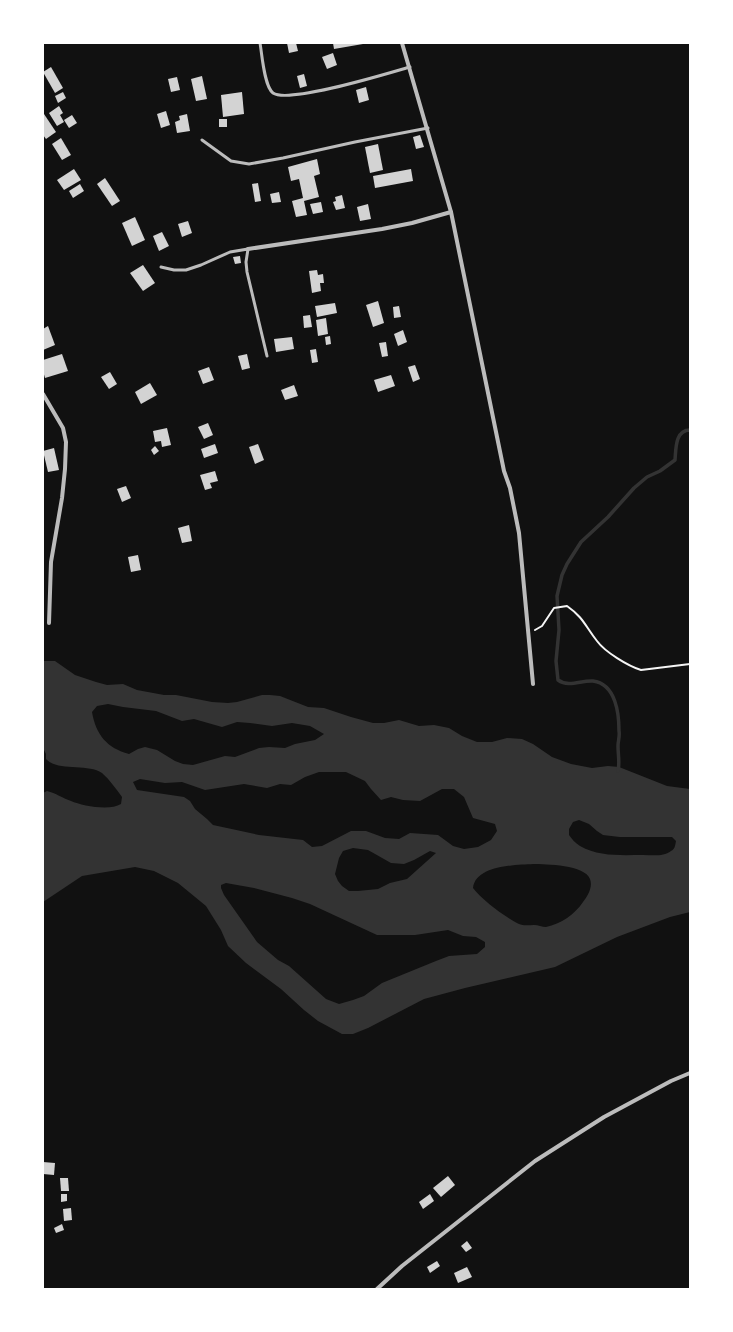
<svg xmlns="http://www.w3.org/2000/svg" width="733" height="1332" viewBox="0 0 733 1332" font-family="'Titillium Web',sans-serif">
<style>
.water{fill:#333;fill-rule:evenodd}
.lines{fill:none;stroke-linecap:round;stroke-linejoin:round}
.stream{stroke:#333;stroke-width:3.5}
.building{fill:#d3d3d3}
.path{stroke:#f5f5f5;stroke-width:2}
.service{stroke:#bcbcbc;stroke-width:3}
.minor{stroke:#bcbcbc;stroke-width:4}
</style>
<rect width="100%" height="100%" fill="#111"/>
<path class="water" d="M 43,661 L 55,661 L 75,675 L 96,682 L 107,685 L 123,684 L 137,690 L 164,695 L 176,695 L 212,702 L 228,703 L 237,702 L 262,695 L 270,695 L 280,696 L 308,707 L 324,708 L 351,717 L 373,723 L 384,723 L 399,720 L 419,726 L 434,725 L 449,728 L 462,736 L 477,742 L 492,742 L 507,738 L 522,739 L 533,744 L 552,757 L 571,764 L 592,768 L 608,766 L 619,767 L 667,786 L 690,789 L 690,912 L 670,917 L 617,937 L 555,967 L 465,988 L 424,999 L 368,1028 L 353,1034 L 342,1034 L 318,1021 L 304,1010 L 281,989 L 246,963 L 228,946 L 221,930 L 206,906 L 178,883 L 154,871 L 135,867 L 82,876 L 43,902 L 43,793 L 47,791 C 56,793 62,798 71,801 C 82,806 110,811 121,804 L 122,797 C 116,789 110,780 102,773 C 88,763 58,772 46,759 L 46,754 L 43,748 ZM 108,704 L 123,707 L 156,711 L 182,721 L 194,719 L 222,727 L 237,722 L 250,723 L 272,726 L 292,723 L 310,726 L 324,734 L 315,740 L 295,744 L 285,748 L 269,747 L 259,748 L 235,757 L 225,756 L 193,765 L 183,764 L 175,761 L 157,750 L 145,747 L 138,749 L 129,754 C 107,748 96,735 92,712 L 97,706 ZM 319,772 L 346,772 L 365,781 L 371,789 L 381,800 L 391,797 L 403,800 L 420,801 L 442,789 L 454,789 L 464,797 L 473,818 L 495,824 L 497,831 L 491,840 L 478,847 L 464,849 L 453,846 L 438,835 L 410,833 L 399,839 L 385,838 L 366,831 L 351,831 L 322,846 L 312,847 L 303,840 L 259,835 L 213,825 L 207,819 L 195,809 L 190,801 L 184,797 L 137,790 L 133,782 L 140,779 L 165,783 L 182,782 L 205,790 L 244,784 L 267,788 L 280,784 L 291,785 L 305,777 ZM 579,820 L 589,824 L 597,831 L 603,835 L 620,837 L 672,837 L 676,841 C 675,846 675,849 671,851 C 663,857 652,855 643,855 C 622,855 599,857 580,846 C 575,843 572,839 569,835 L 569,829 L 573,822 ZM 353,848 L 368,850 L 391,863 L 404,864 L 414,860 L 430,851 L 436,853 L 407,879 L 390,883 L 378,889 L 358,891 L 349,891 L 342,886 L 338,881 L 335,874 L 339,858 L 343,851 ZM 533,864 C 546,864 585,865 590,879 C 593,887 588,896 583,902 C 575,914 561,924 546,927 C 542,927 538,925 534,925 C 529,925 523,926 519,924 C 505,917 482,900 473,888 C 476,865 516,865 533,864 ZM 226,883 L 254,888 L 292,898 L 310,904 L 377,935 L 415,935 L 448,930 L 463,936 L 476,937 L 485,942 L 485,947 L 477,954 L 449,956 L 436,961 L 382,983 L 364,996 L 353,1000 L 339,1004 L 326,999 L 289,966 L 278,960 L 257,942 L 224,895 L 221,888 L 221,885 Z"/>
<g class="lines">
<path class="stream" d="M 618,771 C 620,763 618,755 618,746 C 618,741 620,736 619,731 C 619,714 616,684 593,681 C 581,680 569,688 558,680 L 556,661 L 559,630 L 557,596 L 562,575 L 567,564 L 581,542 L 608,517 L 634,488 L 647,477 L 660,471 L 675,460 C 676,449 675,430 690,430"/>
</g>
<g class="building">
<path d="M 287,43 L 296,43 L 298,51 L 289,53 Z"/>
<path d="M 333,43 L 363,43 L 363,44 L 334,49 Z"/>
<path d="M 333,53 L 337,65 L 327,69 L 322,57 Z"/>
<path d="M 51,67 L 63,88 L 55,93 L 43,72 Z"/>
<path d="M 304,74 L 307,86 L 300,88 L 297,76 Z"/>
<path d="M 202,76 L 207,99 L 196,101 L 191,79 Z"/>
<path d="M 177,77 L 180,90 L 171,92 L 168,79 Z"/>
<path d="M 366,87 L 369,100 L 359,103 L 356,90 Z"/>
<path d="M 63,92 L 66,98 L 58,103 L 55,96 Z"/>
<path d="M 242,92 L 244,114 L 223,117 L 221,95 Z"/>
<path d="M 59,106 L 63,113 L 60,115 L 64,122 L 57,126 L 49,113 Z"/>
<path d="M 166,111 L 170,125 L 161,128 L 157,114 Z"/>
<path d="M 44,114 L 56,132 L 46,139 L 43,135 L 43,115 Z"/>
<path d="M 187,114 L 190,131 L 177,133 L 175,122 L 180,120 L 179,116 Z"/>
<path d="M 72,115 L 77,123 L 69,128 L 64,120 Z"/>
<rect x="219" y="119" width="8" height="8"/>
<path d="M 420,135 L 424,147 L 416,149 L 413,137 Z"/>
<path d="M 61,138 L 71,155 L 62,160 L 52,144 Z"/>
<path d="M 378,144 L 383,170 L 370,173 L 365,147 Z"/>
<path d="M 317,159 L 320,174 L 314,176 L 319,197 L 304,201 L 307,215 L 296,217 L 292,201 L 303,198 L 299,179 L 291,181 L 288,167 Z"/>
<path d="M 74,169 L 81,180 L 64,190 L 57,180 Z"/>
<path d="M 411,169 L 413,181 L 375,188 L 373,176 Z"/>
<path d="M 105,178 L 120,201 L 112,206 L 97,184 Z"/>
<path d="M 258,183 L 261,201 L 255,202 L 252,184 Z"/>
<path d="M 80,184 L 84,191 L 73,198 L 69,191 Z"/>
<path d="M 279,192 L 281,202 L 272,203 L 270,194 Z"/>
<path d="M 342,195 L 345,208 L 336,210 L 333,202 L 336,201 L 335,197 Z"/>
<path d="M 321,202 L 323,212 L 313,214 L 310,204 Z"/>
<path d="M 368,204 L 371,219 L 360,221 L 357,207 Z"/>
<path d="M 135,217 L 145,240 L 132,246 L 122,223 Z"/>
<path d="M 188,221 L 192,233 L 182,237 L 178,224 Z"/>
<path d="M 162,232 L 169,246 L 159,251 L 153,236 Z"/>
<path d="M 240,256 L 241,263 L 235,264 L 233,257 Z"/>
<path d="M 143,265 L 155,283 L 143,291 L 130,273 Z"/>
<path d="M 317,270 L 318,275 L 323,274 L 324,283 L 320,283 L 321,291 L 312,293 L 309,271 Z"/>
<path d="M 378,301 L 384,323 L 373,327 L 366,305 Z"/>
<path d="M 335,303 L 337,313 L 317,317 L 315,306 Z"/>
<path d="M 399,306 L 401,317 L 394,318 L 393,307 Z"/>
<path d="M 310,315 L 312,327 L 304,328 L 303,316 Z"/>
<path d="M 326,318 L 328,334 L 318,336 L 316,320 Z"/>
<path d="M 48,326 L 55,345 L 43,350 L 43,329 Z"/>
<path d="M 403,330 L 407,342 L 398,346 L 394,334 Z"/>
<path d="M 330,336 L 331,344 L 326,345 L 325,337 Z"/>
<path d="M 292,337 L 294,349 L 276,352 L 274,339 Z"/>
<path d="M 386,342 L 388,356 L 382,357 L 379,343 Z"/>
<path d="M 316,349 L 318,362 L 312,363 L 310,350 Z"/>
<path d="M 62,354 L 68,371 L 45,378 L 43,371 L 43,360 Z"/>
<path d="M 247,354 L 250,368 L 242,370 L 238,356 Z"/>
<path d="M 415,365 L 420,379 L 413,382 L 408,367 Z"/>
<path d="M 209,367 L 214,380 L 203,384 L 198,371 Z"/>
<path d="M 110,372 L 117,384 L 109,389 L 101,377 Z"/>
<path d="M 391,375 L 395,386 L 378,392 L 374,380 Z"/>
<path d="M 150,383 L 157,395 L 141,404 L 135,392 Z"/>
<path d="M 294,385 L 298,396 L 285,400 L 281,390 Z"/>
<path d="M 208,423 L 213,435 L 204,439 L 198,427 Z"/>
<path d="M 167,428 L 171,445 L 162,447 L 161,441 L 155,442 L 153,431 Z"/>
<path d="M 215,444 L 218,453 L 204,458 L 201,449 Z"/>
<path d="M 258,444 L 264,460 L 255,464 L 249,447 Z"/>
<path d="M 155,446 L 159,451 L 154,455 L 151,450 Z"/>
<path d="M 54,448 L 59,470 L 48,472 L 43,451 Z"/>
<path d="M 215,471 L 218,481 L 210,483 L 212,488 L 205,490 L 200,475 Z"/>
<path d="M 126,486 L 131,498 L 122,502 L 117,489 Z"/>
<path d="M 189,525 L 192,541 L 182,543 L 178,528 Z"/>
<path d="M 138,555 L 141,570 L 131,572 L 128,557 Z"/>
<path d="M 43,1162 L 55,1163 L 54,1175 L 43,1174 Z"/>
<path d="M 448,1176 L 455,1185 L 441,1197 L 433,1188 Z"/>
<path d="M 60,1178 L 68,1178 L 69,1191 L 61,1191 Z"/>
<path d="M 61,1194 L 67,1194 L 67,1201 L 61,1202 Z"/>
<path d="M 430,1194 L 434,1201 L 423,1209 L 419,1202 Z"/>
<path d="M 71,1208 L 72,1220 L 64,1221 L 63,1209 Z"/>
<path d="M 62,1224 L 64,1230 L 56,1233 L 54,1228 Z"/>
<path d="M 467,1241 L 472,1248 L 466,1252 L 461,1246 Z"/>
<path d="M 437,1261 L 440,1266 L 430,1273 L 427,1267 Z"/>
<path d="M 467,1267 L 472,1277 L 458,1283 L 454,1273 Z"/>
</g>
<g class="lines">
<path class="path" d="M 535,630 L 542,626 L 554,608 L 567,606 C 584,618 585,626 597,641 C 605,652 628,666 641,670 L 690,664"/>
<g class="service">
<path d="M 260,43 C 262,54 264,86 273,93 C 289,104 389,73 410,67"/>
<path d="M 202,140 L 231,161 L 249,164 L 283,158 L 355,142 L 428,128"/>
<path d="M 161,267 L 174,270 L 186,270 L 201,265 L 230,252 L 248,249 L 246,262 L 247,272 L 267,356"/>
</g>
<g class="minor">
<path d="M 402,43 L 451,212 L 504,471 L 510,488 L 519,533 L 533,684"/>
<path d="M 248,249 L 382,229 L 412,223 L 451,212"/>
<path d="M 43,394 L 63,428 L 66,442 L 65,469 L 62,498 L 51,562 L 49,623"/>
<path d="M 377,1289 L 402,1266 L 535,1161 L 604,1117 L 671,1081 L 690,1073"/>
</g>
</g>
<rect width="733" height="1332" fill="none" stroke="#ffffff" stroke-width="88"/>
</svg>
